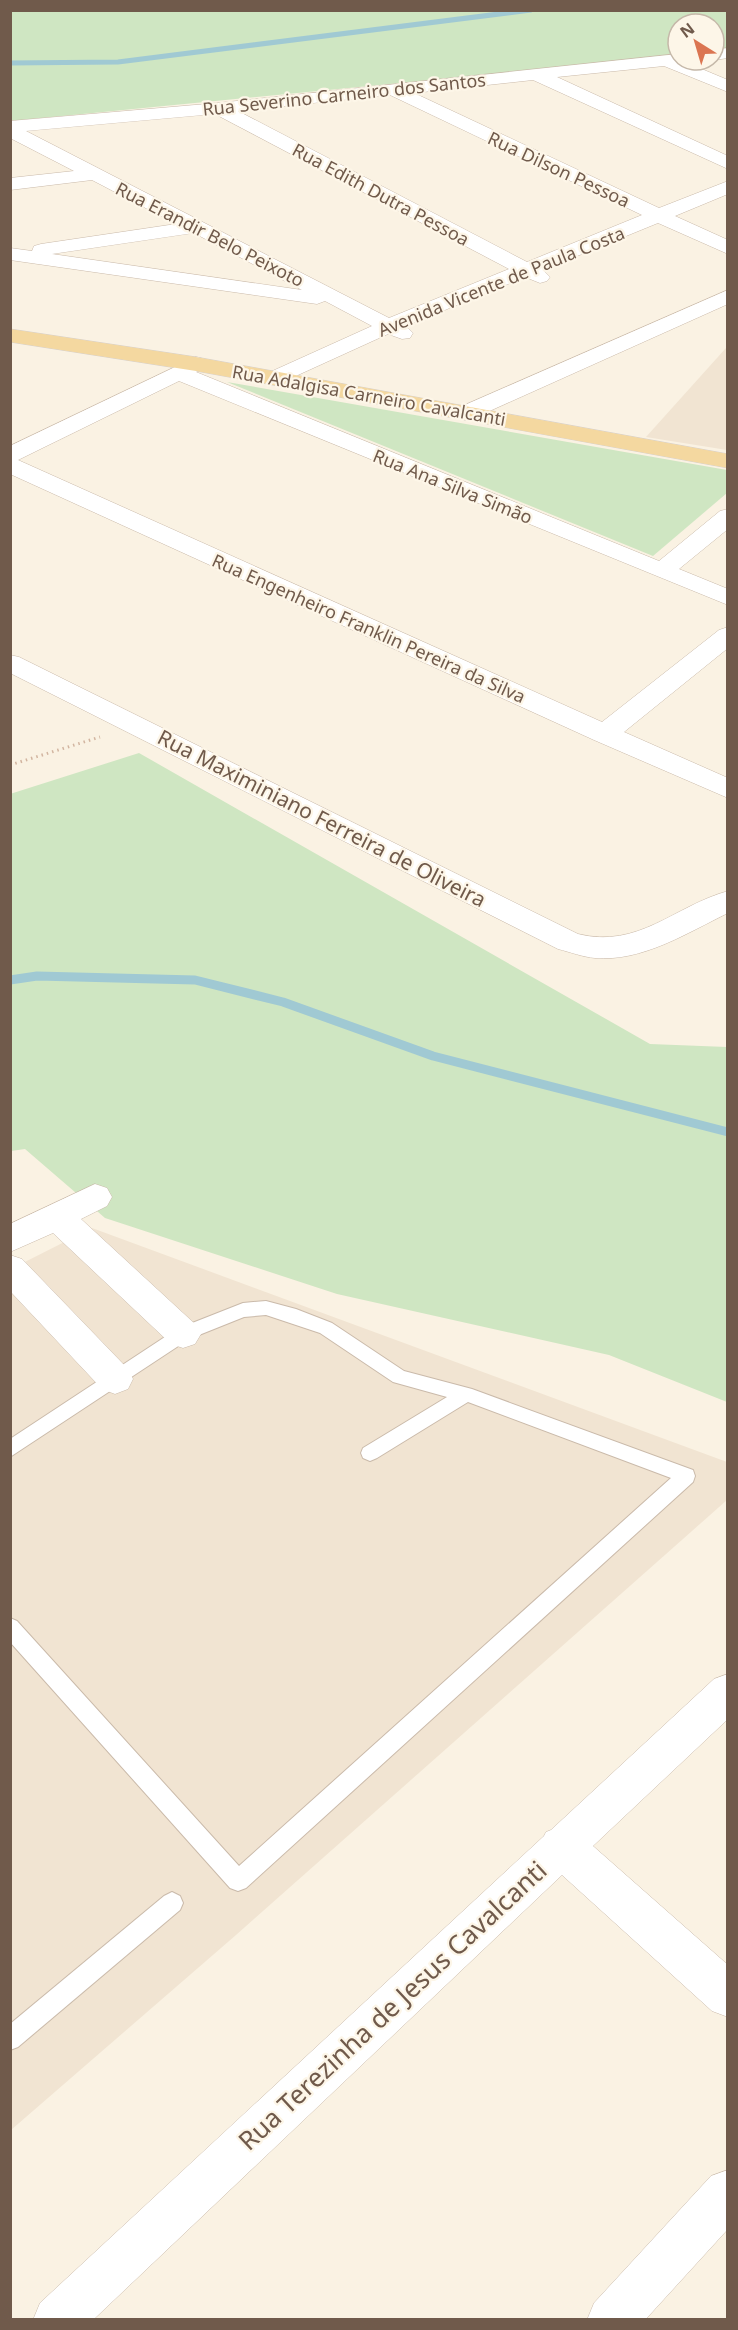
<svg xmlns="http://www.w3.org/2000/svg" width="738" height="2330" viewBox="0 0 738 2330" font-family="'Noto Sans',sans-serif">
<style>
.residential{fill:#f1e4d2}
.green{fill:#cfe6c2}
.lines{fill:none;stroke-linecap:round;stroke-linejoin:round}
.stream-far1{stroke:#a0c9d3;stroke-width:5}
.stream{stroke:#a0c9d3;stroke-width:9}
.lane-casing{stroke:#cabaaa;stroke-width:2}
.street-casing{stroke:#cabaaa;stroke-width:1}
.primary-casing{stroke:#d7d1cd;stroke-width:1}
.path{stroke:#d2b5a0;stroke-width:3;stroke-dasharray:1.5 4;stroke-linecap:butt}
.lane{fill:#fff;fill-rule:evenodd}
.street{fill:#fff;fill-rule:evenodd}
.primary{fill:#f4d8a0;fill-rule:evenodd}
.labels{text-anchor:middle;dominant-baseline:central;stroke-width:4.5;stroke-linejoin:round;paint-order:stroke}
.far-street-label{font-size:18px;fill:#705a4b;stroke:#fdf6e8}
.street-label{font-size:21px;fill:#705a4b;stroke:#fdf6e8}
.near-street-label{font-size:26px;fill:#705a4b;stroke:#fdf6e8}
</style>
<rect width="100%" height="100%" fill="#faf2e3"/>
<g class="residential">
<path d="M 726,348 L 727,450 L 646,437 Z"/>
<path d="M 92,1228 L 727,1462 L 727,1500 L 236,1935 L 11,2130 L 11,1269 Z"/>
</g>
<g class="green">
<path d="M 11,11 L 727,11 L 727,51 L 714,52 L 714,24 L 678,24 L 678,56 L 11,121 Z"/>
<path d="M 227,382 L 727,470 L 727,493 L 653,556 Z"/>
<path d="M 139,753 L 650,1044 L 727,1047 L 727,1402 L 609,1355 L 337,1294 L 105,1218 L 25,1149 L 11,1151 L 10,794 Z"/>
</g>
<g class="lines">
<path class="stream-far1" d="M 10,63 L 118,62 L 531,10"/>
<path class="stream" d="M 10,980 L 37,976 L 195,980 L 283,1002 L 433,1056 L 728,1132"/>
<defs>
<g id="lane">
<path d="M 266,1301 L 296,1309 L 332,1323 L 404,1371 L 472,1389 L 693,1470 L 695,1476 L 693,1482 L 246,1888 L 238,1891 L 230,1888 L 10,1642 L 10,1618 L 17,1621 L 239,1866 L 671,1478 L 468,1402 L 377,1458 L 370,1461 L 363,1458 L 361,1453 L 363,1448 L 447,1397 L 393,1382 L 320,1333 L 266,1315 L 244,1317 L 189,1339 L 10,1457 L 10,1439 L 177,1329 L 243,1303 Z"/>
<path d="M 172,1892 L 180,1896 L 183,1903 L 180,1910 L 18,2047 L 10,2050 L 10,2024 L 164,1896 Z"/>
</g>
<g id="street">
<path d="M 728,48 L 728,58 L 714,60 L 713,60 L 714,50 Z"/>
<path d="M 678,54 L 678,60 L 686,60 L 685,62 L 728,80 L 728,92 L 664,66 L 557,77 L 728,156 L 728,169 L 533,80 L 414,93 L 659,208 L 728,181 L 728,194 L 675,216 L 728,240 L 728,254 L 658,223 L 543,270 L 550,277 L 547,281 L 540,283 L 525,277 L 406,326 L 413,333 L 410,338 L 402,339 L 388,334 L 276,385 L 268,383 L 265,378 L 268,373 L 372,326 L 325,301 L 317,304 L 10,260 L 10,248 L 32,251 L 34,246 L 41,244 L 176,224 L 92,180 L 10,190 L 10,178 L 74,171 L 10,138 L 10,121 L 218,103 ZM 390,95 L 642,215 L 527,262 L 238,111 ZM 215,114 L 509,269 L 389,318 L 26,131 ZM 194,233 L 302,290 L 52,254 Z"/>
<path d="M 728,290 L 728,304 L 474,418 L 466,420 L 458,418 L 455,413 L 458,408 Z"/>
<path d="M 196,357 L 204,359 L 207,364 L 196,372 L 659,561 L 720,511 L 728,509 L 728,529 L 679,569 L 728,589 L 728,605 L 179,381 L 18,460 L 602,722 L 719,630 L 728,627 L 728,648 L 624,732 L 728,778 L 728,798 L 594,740 L 10,474 L 10,446 Z"/>
<path d="M 10,655 L 19,657 L 578,934 C 639,949 674,906 728,891 L 728,913 C 687,933 642,962 595,958 C 583,957 570,952 558,949 L 10,673 Z"/>
<path d="M 95,1184 L 107,1188 L 112,1197 L 107,1206 L 81,1219 L 195,1324 L 201,1334 L 195,1344 L 183,1348 L 171,1344 L 53,1233 L 10,1252 L 10,1224 Z"/>
<path d="M 10,1255 L 22,1259 L 128,1369 L 133,1379 L 128,1389 L 115,1394 L 102,1389 L 10,1291 Z"/>
<path d="M 728,1674 L 728,1719 L 593,1846 L 728,1965 L 728,2017 L 712,2011 L 562,1875 L 93,2320 L 33,2320 L 40,2303 L 544,1836 L 546,1832 L 551,1830 L 714,1679 Z"/>
<path d="M 728,2170 L 728,2229 L 645,2320 L 587,2320 L 594,2303 L 711,2176 Z"/>
</g>
<path id="primary" d="M 10,329 L 196,357 L 728,454 L 728,468 L 196,371 L 10,342 Z"/>
</defs>
<use href="#lane" class="lane-casing"/>
<use href="#street" class="street-casing"/>
<use href="#primary" class="primary-casing"/>
<path class="path" d="M 10,765 L 100,737"/>
<use href="#lane" class="lane"/>
<use href="#street" class="street"/>
<use href="#primary" class="primary"/>
</g>
<g class="labels">
<g class="far-street-label">
<text transform="translate(344 94) rotate(-6)">Rua Severino Carneiro dos Santos</text>
<text transform="translate(559 169) rotate(25)">Rua Dilson Pessoa</text>
<text transform="translate(381 194) rotate(28)">Rua Edith Dutra Pessoa</text>
<text transform="translate(210 234) rotate(27)">Rua Erandir Belo Peixoto</text>
<text transform="translate(501 281) rotate(-22)">Avenida Vicente de Paula Costa</text>
<text transform="translate(369 395) rotate(10)">Rua Adalgisa Carneiro Cavalcanti</text>
<text transform="translate(453 486) rotate(22)">Rua Ana Silva Simão</text>
<text transform="translate(369 628) rotate(24)">Rua Engenheiro Franklin Pereira da Silva</text>
</g>
<g class="street-label">
<text transform="translate(322 818) rotate(27)">Rua Maximiniano Ferreira de Oliveira</text>
</g>
<g class="near-street-label">
<text transform="translate(392 2005) rotate(-43)">Rua Terezinha de Jesus Cavalcanti</text>
</g>
</g>
<rect width="738" height="2330" fill="none" stroke="#705a4b" stroke-width="24"/>
<g transform="translate(696 42) rotate(323)"><circle r="28" fill="#fdf6e8" stroke="#c5b8a9" stroke-width="1.5"/>
<path d="M0-4.5L10 22L0 15L-10 22Z" fill="#db7551"/>
<text y="-9" font-size="16" font-weight="bold" text-anchor="middle" fill="#705a4b">N</text>
</g>
</svg>
